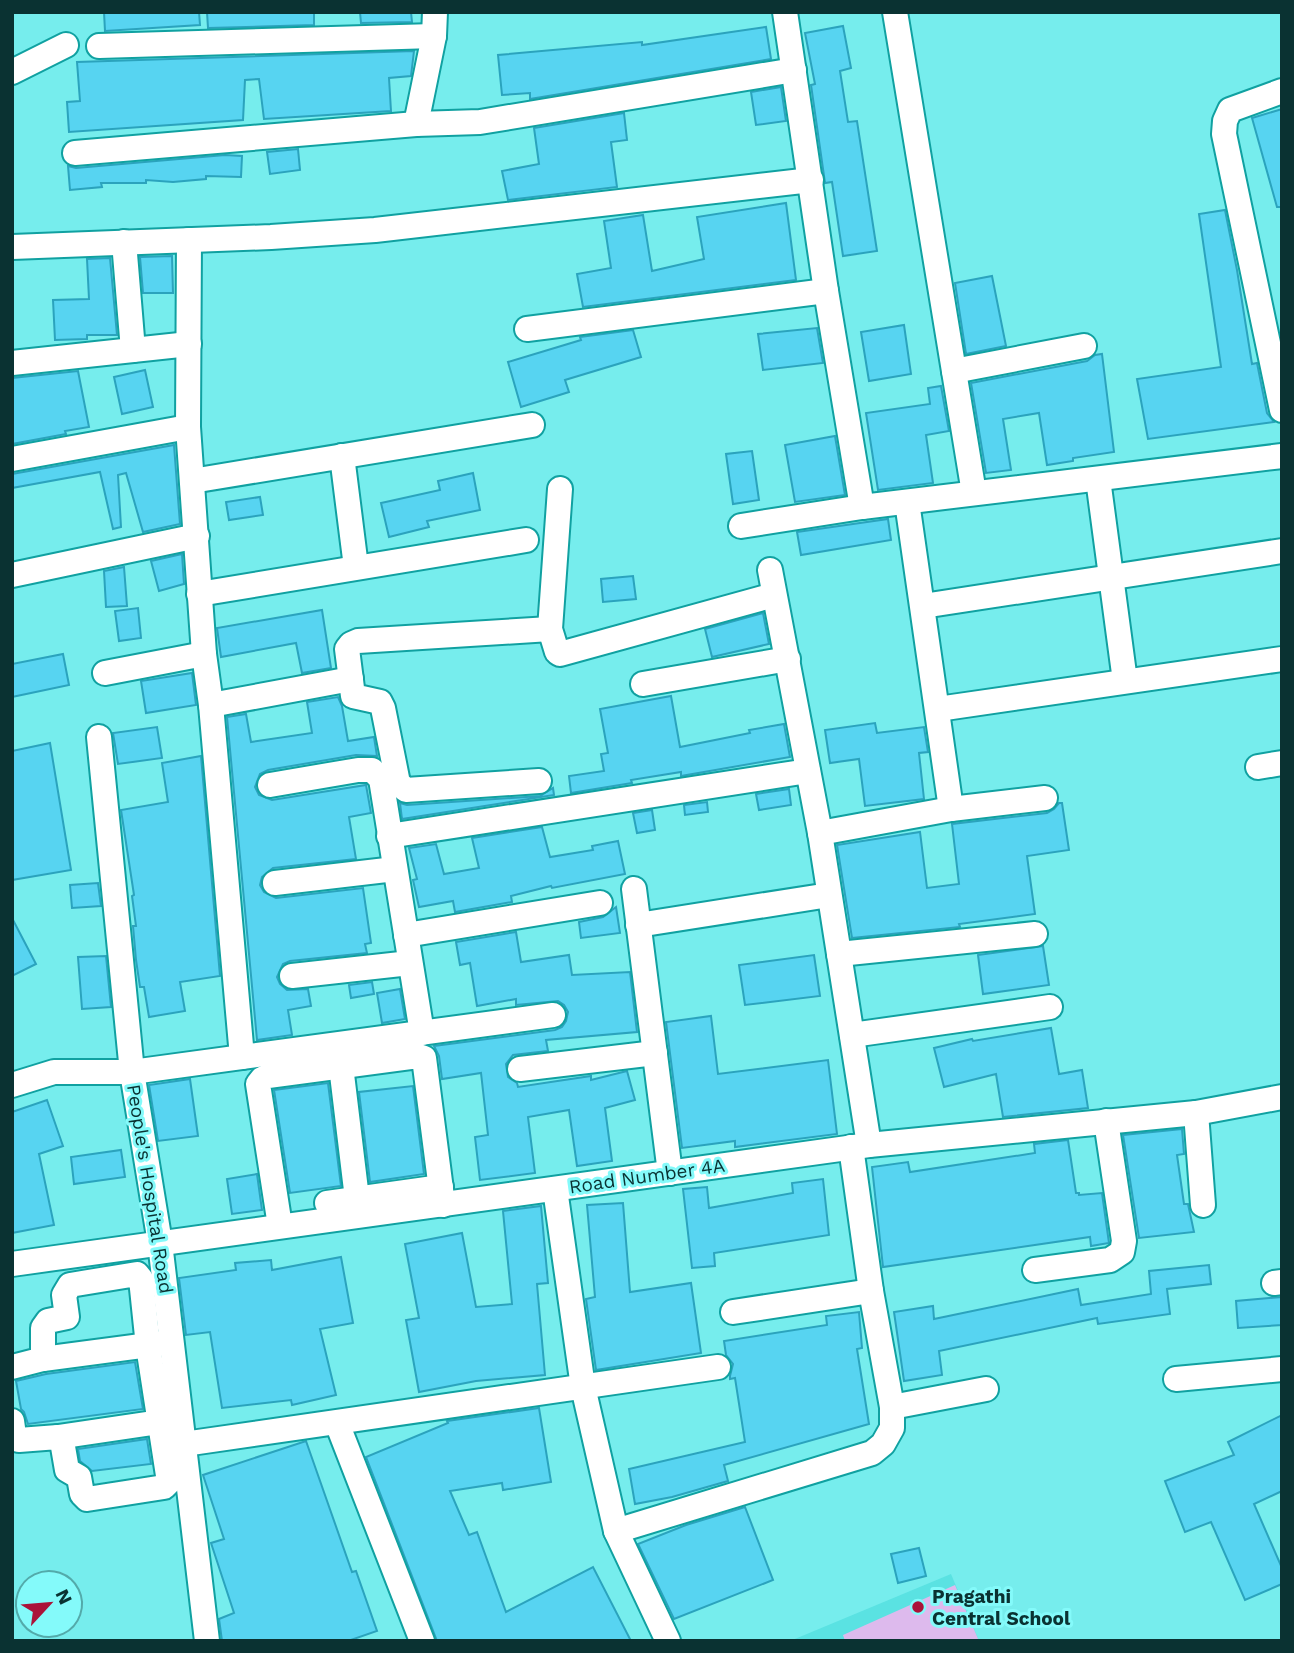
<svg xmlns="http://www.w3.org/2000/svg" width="1294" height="1653" viewBox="0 0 1294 1653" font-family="'Work Sans',sans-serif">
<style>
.built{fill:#5ae2e2}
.green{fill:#ddbaed}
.building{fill:#57d4f1;stroke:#2ba3bd;stroke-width:2}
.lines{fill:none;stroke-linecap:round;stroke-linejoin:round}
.minor-casing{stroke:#10a1a1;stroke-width:28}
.minor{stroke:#fff;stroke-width:24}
.poi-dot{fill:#aa1339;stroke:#84fafa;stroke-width:2.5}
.labels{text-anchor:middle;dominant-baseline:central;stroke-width:6;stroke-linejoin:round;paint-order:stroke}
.street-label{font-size:19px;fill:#0a3232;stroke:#84fafa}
.poi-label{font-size:19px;font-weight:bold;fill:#0a3232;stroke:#84fafa;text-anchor:start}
</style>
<rect width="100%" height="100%" fill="#76eded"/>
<path class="built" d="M 951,1574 L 979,1641 L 790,1641 Z"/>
<path class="green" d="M 955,1585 L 979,1641 L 845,1641 L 843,1635 Z"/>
<g class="building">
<path d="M 104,12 L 199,12 L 200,25 L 105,31 Z"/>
<path d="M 207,12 L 314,12 L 314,25 L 208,28 Z"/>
<path d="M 360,12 L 411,12 L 412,22 L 361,23 Z"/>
<path d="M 843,26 L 851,68 L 840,71 L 848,122 L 857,121 L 877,251 L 843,256 L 832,182 L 825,183 L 811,85 L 815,84 L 805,33 Z"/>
<path d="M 766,27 L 771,59 L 530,99 L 530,93 L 502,95 L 498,55 L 642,42 L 642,45 Z"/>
<path d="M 414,51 L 411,76 L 389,78 L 391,111 L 264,119 L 259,79 L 245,80 L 243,120 L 69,132 L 67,102 L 80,101 L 77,62 Z"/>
<path d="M 781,87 L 786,121 L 756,125 L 751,92 Z"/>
<path d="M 1282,109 L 1282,207 L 1277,207 L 1252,118 Z"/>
<path d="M 624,113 L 627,140 L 611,142 L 617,187 L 508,200 L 502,171 L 539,164 L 534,128 Z"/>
<path d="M 298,149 L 300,170 L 270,174 L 267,152 Z"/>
<path d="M 225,155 L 242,156 L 241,177 L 206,176 L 206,179 L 173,182 L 146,180 L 146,183 L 101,183 L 102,187 L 70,190 L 68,166 L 76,168 Z"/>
<path d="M 786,203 L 796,280 L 583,307 L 577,274 L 611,268 L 604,221 L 643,215 L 652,271 L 704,259 L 697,217 Z"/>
<path d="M 1225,210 L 1237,270 L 1252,364 L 1257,363 L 1267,413 L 1274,422 L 1148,439 L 1137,379 L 1221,367 L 1199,214 Z"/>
<path d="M 172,256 L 173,293 L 143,293 L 140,257 Z"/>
<path d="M 110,258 L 117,335 L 87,335 L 87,339 L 55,340 L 53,300 L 89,299 L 87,259 Z"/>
<path d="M 992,276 L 1006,346 L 966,354 L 955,283 Z"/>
<path d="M 904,325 L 911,374 L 869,381 L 861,332 Z"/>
<path d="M 817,328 L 823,363 L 763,370 L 758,334 Z"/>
<path d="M 633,330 L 641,357 L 565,380 L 569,392 L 521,407 L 508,362 L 581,340 L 580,337 Z"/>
<path d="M 1102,354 L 1114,452 L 1073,458 L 1073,461 L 1047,465 L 1039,413 L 1003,419 L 1011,470 L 986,473 L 971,383 L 1087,361 L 1095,355 Z"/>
<path d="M 145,370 L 153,407 L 122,414 L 114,377 Z"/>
<path d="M 78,371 L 89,427 L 65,431 L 66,434 L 12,444 L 12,378 Z"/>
<path d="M 941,386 L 949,431 L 926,435 L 933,483 L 878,490 L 866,413 L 930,404 L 928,388 Z"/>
<path d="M 835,436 L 845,495 L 795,502 L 785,445 Z"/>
<path d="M 174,445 L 180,524 L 143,532 L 126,473 L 118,475 L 121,527 L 113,529 L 100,472 L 12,488 L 12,474 Z"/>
<path d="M 752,451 L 759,500 L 733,504 L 726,454 Z"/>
<path d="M 473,473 L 480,510 L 427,521 L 429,527 L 389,537 L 381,503 L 440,490 L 438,481 Z"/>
<path d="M 260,497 L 263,515 L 229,520 L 226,502 Z"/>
<path d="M 888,519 L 891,540 L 801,555 L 797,532 Z"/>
<path d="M 182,554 L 184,584 L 159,591 L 151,561 Z"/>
<path d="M 124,567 L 127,606 L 106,607 L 104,571 Z"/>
<path d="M 633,576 L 636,599 L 603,602 L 601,579 Z"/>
<path d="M 138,608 L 141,638 L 119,641 L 115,611 Z"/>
<path d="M 322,610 L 331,668 L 302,673 L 296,643 L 221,657 L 217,628 Z"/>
<path d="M 763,613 L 769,644 L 712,657 L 705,629 Z"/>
<path d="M 63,654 L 69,685 L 12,697 L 12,664 Z"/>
<path d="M 192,673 L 196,705 L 146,713 L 141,681 Z"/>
<path d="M 671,696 L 680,747 L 750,733 L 749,730 L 784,724 L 790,757 L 681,776 L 681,772 L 631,780 L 632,783 L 571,793 L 569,776 L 604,771 L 601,754 L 608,753 L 600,709 Z"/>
<path d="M 338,697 L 342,706 L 348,741 L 374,737 L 377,756 L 356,755 L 268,770 L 260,774 L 255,787 L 259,795 L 272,800 L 366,785 L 371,813 L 349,817 L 356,859 L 273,868 L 262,877 L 260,885 L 264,892 L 276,898 L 363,888 L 371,943 L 365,944 L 367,953 L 290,961 L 283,964 L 277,977 L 280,984 L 287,990 L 308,989 L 311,1006 L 288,1010 L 292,1035 L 257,1040 L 227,717 L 246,714 L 251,742 L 312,733 L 307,702 Z"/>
<path d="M 875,723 L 877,733 L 924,727 L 928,752 L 919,753 L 924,799 L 865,806 L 859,759 L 830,763 L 825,730 Z"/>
<path d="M 157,727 L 162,758 L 118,764 L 113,733 Z"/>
<path d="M 50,743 L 71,870 L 12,880 L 12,751 Z"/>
<path d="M 201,756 L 220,976 L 180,982 L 185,1011 L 149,1017 L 144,987 L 140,987 L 136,960 L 133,926 L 136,926 L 132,896 L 134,895 L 121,810 L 168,802 L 162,763 Z"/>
<path d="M 553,788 L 554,795 L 402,819 L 400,803 L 407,805 L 540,796 Z"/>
<path d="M 789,789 L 791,805 L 759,810 L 756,794 Z"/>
<path d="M 707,802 L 708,812 L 685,815 L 684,805 Z"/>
<path d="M 1059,803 L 1062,803 L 1069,850 L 1027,856 L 1035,914 L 959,924 L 960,927 L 852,938 L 837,845 L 920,832 L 927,888 L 959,884 L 952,824 L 1047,813 L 1054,809 Z"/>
<path d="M 652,810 L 655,830 L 637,833 L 633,813 Z"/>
<path d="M 542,827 L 550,857 L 593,850 L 592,846 L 618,841 L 625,874 L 552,888 L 551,886 L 511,896 L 512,902 L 455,912 L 453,901 L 419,907 L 413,880 L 417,879 L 409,848 L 436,844 L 444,874 L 479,868 L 472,838 Z"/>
<path d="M 98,883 L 101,906 L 72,908 L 70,885 Z"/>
<path d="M 616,907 L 620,933 L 581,938 L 579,922 L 603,917 Z"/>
<path d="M 12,918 L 36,964 L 12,976 Z"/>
<path d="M 516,932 L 521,962 L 569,955 L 572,975 L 630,972 L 637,1032 L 546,1040 L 548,1051 L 513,1055 L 506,1064 L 508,1077 L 517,1083 L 518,1087 L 591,1076 L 591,1080 L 627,1071 L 635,1100 L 605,1108 L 612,1161 L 577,1166 L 569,1110 L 528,1117 L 535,1173 L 480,1180 L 475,1137 L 488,1135 L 481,1073 L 442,1079 L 439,1056 L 434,1046 L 555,1030 L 562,1027 L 566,1021 L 568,1012 L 564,1005 L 558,1001 L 516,1005 L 516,999 L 477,1006 L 470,963 L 460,965 L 456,942 Z"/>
<path d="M 1043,946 L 1049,985 L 983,994 L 978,955 Z"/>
<path d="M 814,955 L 820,996 L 745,1005 L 739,965 Z"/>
<path d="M 106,956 L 111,1007 L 82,1009 L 78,957 Z"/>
<path d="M 372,982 L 374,994 L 351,998 L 349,985 Z"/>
<path d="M 400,989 L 405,1019 L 382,1023 L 377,993 Z"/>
<path d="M 711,1016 L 718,1074 L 828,1060 L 837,1134 L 735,1147 L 735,1141 L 682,1148 L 666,1022 Z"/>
<path d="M 1051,1028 L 1059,1074 L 1082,1070 L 1088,1108 L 1003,1117 L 996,1074 L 944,1087 L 934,1048 L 972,1039 L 973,1041 Z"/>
<path d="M 190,1079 L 198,1136 L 158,1141 L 149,1085 Z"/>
<path d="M 328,1083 L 341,1186 L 290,1193 L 274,1090 Z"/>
<path d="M 413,1086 L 424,1174 L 370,1182 L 359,1092 Z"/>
<path d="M 47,1100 L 63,1146 L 39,1154 L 54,1225 L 12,1233 L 12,1112 Z"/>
<path d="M 1182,1129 L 1184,1154 L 1177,1155 L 1184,1204 L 1188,1204 L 1194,1232 L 1139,1238 L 1123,1135 Z"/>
<path d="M 1068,1140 L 1076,1193 L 1079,1193 L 1079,1195 L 1102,1193 L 1109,1243 L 1091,1246 L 1090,1237 L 883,1267 L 872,1167 L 908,1162 L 910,1172 L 1035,1153 L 1034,1144 Z"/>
<path d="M 121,1150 L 125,1177 L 74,1184 L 71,1157 Z"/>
<path d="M 257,1174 L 262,1210 L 232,1214 L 227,1179 Z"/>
<path d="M 823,1179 L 829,1235 L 714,1253 L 715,1266 L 692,1268 L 683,1189 L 707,1187 L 709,1208 L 793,1193 L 792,1183 Z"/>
<path d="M 623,1203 L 630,1292 L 691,1283 L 701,1353 L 596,1370 L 586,1299 L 595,1297 L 587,1205 Z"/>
<path d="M 541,1206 L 548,1283 L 537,1284 L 545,1375 L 476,1381 L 419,1392 L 406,1320 L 419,1318 L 405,1244 L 462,1233 L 476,1307 L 512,1304 L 503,1211 Z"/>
<path d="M 341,1257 L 353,1323 L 320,1329 L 336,1395 L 292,1405 L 291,1400 L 222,1408 L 210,1332 L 186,1335 L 179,1278 L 236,1270 L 235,1263 L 271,1260 L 272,1270 Z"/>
<path d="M 1209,1265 L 1211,1284 L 1167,1289 L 1170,1314 L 1098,1324 L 1097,1318 L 939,1351 L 942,1375 L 904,1381 L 894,1312 L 933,1306 L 934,1319 L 1078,1289 L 1081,1305 L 1151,1294 L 1149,1271 Z"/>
<path d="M 1282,1297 L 1282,1325 L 1238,1328 L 1236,1301 Z"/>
<path d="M 859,1312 L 862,1348 L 857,1349 L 869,1424 L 724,1465 L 728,1481 L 672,1497 L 635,1504 L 629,1469 L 745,1442 L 735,1378 L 730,1379 L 730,1376 L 733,1364 L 726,1355 L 724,1341 L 827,1325 L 826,1316 Z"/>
<path d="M 135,1362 L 143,1409 L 28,1424 L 24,1412 L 21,1409 L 16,1381 L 46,1374 Z"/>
<path d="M 539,1408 L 551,1482 L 503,1490 L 502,1483 L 450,1491 L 469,1535 L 477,1532 L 506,1612 L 593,1567 L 631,1641 L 437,1641 L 366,1457 L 448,1423 L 447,1421 Z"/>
<path d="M 1282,1415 L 1282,1491 L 1254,1504 L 1282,1568 L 1282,1584 L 1245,1600 L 1211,1522 L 1185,1532 L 1165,1481 L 1234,1455 L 1228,1442 Z"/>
<path d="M 147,1439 L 151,1464 L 92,1471 L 80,1461 L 78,1449 Z"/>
<path d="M 306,1441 L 352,1572 L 356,1571 L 377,1631 L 348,1641 L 222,1641 L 219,1619 L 234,1613 L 211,1543 L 224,1539 L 203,1475 Z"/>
<path d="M 745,1507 L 773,1580 L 674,1619 L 638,1544 L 686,1525 Z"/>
<path d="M 919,1548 L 926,1576 L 898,1583 L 891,1554 Z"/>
</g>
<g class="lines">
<defs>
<g id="minor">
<path d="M 785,12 L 826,291 L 862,507"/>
<path d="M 895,12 L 974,493"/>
<path d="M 99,46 L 434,36"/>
<path d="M 12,72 L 66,45"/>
<path d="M 1282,91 L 1230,110 L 1225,121 L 1224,134 L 1282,410"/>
<path d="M 416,124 L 434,36 L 435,12"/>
<path d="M 75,153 L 416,124 L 480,122 L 794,70"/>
<path d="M 189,240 L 188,427 L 204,654 L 211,705 L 242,1057"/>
<path d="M 124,242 L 133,350"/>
<path d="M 12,247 L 271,237 L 375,230 L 811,180"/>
<path d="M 527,329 L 826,291"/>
<path d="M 12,363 L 189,344"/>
<path d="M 954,371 L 1084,346"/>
<path d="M 342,456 L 356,567"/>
<path d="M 12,459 L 188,427"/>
<path d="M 1098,479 L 1125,681"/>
<path d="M 192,481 L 532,425"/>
<path d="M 560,489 L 550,629 L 557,652 L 560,654 L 774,595"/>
<path d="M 907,502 L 951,809"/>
<path d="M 741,526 L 862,507 L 1282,456"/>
<path d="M 770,570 L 820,833 L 869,1145"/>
<path d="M 12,575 L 197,536"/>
<path d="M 199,594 L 526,540"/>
<path d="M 923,606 L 1282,551"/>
<path d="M 105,673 L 204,654"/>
<path d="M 643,684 L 788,659"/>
<path d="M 211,705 L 351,679"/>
<path d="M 938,709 L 1282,659"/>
<path d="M 99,737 L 132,1072 L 160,1243 L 207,1641"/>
<path d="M 1258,767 L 1282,763"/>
<path d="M 539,781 L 406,790 L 398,783 L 383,708 L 380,702 L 353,696 L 347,649 L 351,644 L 358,641 L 550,629"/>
<path d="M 270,785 L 358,770 L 372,770 L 381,779 L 422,1033"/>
<path d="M 820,833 L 951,809 L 1045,798"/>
<path d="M 389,836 L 808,771"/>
<path d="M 275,883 L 395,869"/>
<path d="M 634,889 L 670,1173"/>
<path d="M 638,925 L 829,895"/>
<path d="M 406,935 L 600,903"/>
<path d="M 839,954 L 1035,934"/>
<path d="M 292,976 L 410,963"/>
<path d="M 852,1035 L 1050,1007"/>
<path d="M 341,1066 L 359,1215"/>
<path d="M 520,1069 L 655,1053"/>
<path d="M 12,1085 L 54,1072 L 132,1072 L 553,1015"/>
<path d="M 1196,1113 L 1203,1205"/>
<path d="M 555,1189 L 583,1387 L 616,1531 L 668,1641"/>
<path d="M 327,1203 L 441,1187"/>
<path d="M 280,1226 L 258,1084 L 262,1079 L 268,1076 L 418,1056 L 424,1058 L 443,1205"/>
<path d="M 12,1264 L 869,1145 L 1196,1113 L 1282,1097"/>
<path d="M 1035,1270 L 1110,1260 L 1122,1252 L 1124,1241 L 1106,1121"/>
<path d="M 1274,1283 L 1282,1282"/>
<path d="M 733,1312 L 871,1291"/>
<path d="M 43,1359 L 164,1343"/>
<path d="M 12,1367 L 43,1359 L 43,1328 L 48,1321 L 67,1317 L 64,1295 L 70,1285 L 137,1274 L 141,1279 L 148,1346 L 169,1482 L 164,1487 L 87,1499 L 82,1494 L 79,1477 L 67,1470 L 62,1441 L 58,1437 L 19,1440 L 14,1435 L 12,1421"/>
<path d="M 1176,1379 L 1282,1369"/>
<path d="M 892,1407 L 986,1389"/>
<path d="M 337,1423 L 422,1641"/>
<path d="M 58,1437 L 173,1420"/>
<path d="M 184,1444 L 718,1367"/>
<path d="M 616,1531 L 872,1453 L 883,1444 L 892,1428 L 892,1407 L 871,1291 L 851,1147"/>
</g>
</defs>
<use href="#minor" class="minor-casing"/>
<use href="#minor" class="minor"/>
</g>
<circle class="poi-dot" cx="918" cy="1607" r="7"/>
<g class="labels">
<g class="street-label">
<text transform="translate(647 1176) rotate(-8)">Road Number 4A</text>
<text transform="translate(150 1189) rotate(81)">People's Hospital Road</text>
</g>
<g class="poi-label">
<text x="932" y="1596">Pragathi<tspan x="932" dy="22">Central School</tspan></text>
</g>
</g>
<rect width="1294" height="1653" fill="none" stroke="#0a3232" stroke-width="28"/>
<g transform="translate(49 1604) rotate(64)"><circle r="33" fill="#84fafa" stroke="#53aaaa" stroke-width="2"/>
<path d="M0-5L12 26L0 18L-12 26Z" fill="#aa1339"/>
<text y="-10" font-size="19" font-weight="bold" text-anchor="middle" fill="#0a3232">N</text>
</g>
</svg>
